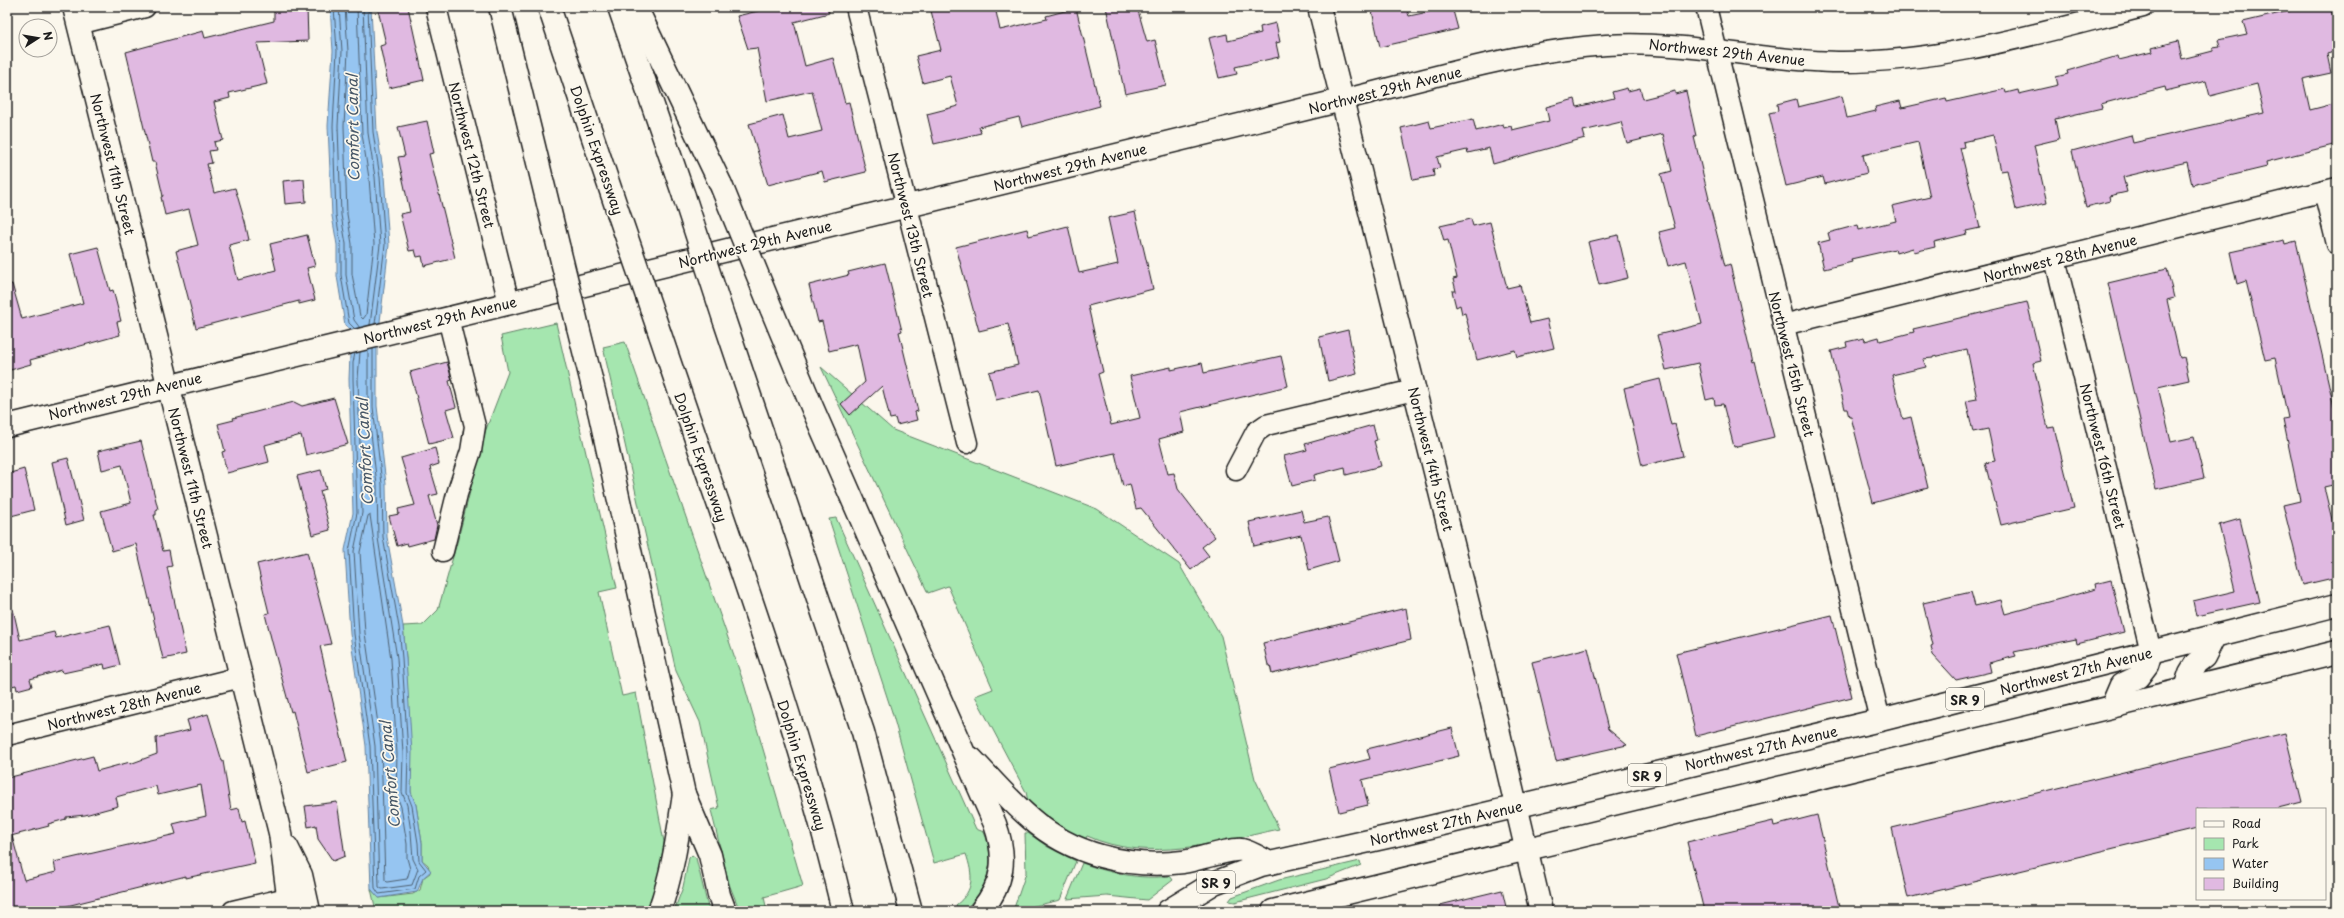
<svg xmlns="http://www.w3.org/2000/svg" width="2344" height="918" viewBox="0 0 2344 918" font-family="'Playpen Sans',sans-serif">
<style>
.green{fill:#a5e6af;stroke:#608166}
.water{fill:#96c5f1;stroke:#65819c}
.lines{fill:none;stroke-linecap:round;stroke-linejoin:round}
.shore{stroke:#4d6071;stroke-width:1}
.building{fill:#e0b9e1;stroke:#1c1c1c}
.minor-casing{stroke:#1c1c1c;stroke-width:23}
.tertiary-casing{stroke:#1c1c1c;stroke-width:25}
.trunk-casing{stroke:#1c1c1c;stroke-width:25}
.motorway-casing{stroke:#1c1c1c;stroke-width:25}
.minor{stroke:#fbf7ec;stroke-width:20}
.tertiary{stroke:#fbf7ec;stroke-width:22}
.trunk{stroke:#fbf7ec;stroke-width:22}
.motorway{stroke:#fbf7ec;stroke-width:22}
.motorway-bridge-casing{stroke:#1c1c1c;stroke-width:25;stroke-linecap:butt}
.motorway-bridge{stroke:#fbf7ec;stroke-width:22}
.labels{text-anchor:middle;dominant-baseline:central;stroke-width:3.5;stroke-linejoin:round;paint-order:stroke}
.shield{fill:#fbf7ec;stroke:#5f5e5a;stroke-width:1}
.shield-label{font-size:13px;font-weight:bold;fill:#1c1c1c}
.street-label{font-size:14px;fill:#1c1c1c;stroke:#fbf7ec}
.water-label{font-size:15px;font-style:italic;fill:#475767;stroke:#fbf7ec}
</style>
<rect width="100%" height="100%" fill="#fbf7ec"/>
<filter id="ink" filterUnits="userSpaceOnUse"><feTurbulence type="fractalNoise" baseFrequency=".025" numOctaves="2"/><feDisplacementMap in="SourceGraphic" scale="8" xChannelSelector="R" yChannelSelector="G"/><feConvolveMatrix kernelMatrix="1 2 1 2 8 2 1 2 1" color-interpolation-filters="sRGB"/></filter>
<g filter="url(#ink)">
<g class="green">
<path d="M 556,323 L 617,588 L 599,592 L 622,696 L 636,693 L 664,842 C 661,866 656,888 646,911 L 376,911 L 371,889 L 379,898 L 413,894 L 420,890 L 423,878 L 430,873 L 428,865 L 422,860 L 422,843 L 416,805 L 411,792 L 406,658 L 403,626 L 423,625 L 438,610 L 458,539 L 485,432 L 508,372 L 501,336 Z"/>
<path d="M 625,342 L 744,684 L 803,886 L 764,897 L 767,911 L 740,911 L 729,884 L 711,810 L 719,808 L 700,722 L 676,671 L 603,347 Z"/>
<path d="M 821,367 L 893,430 L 1097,509 L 1179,564 L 1221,636 L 1255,779 L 1279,829 C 1218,842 1150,864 1087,836 L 1084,842 L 1029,806 L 1026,792 L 975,696 L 993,689 L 948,586 L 928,593 Z"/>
<path d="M 836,518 L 976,829 L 984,832 C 997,862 987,890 963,911 L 958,911 L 956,905 C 975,890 973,875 966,854 L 934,863 L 892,712 L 829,519 Z"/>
<path d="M 1025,833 L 1028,833 L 1048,847 L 1076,861 L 1060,900 L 1013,911 L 1026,873 Z"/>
<path d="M 692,855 L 696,858 L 709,911 L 674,911 L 683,887 L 689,858 Z"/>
<path d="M 1360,861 L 1361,865 L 1326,879 L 1235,902 L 1229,901 L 1232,897 L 1279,880 Z"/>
<path d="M 1082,863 C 1110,873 1140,880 1170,876 L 1173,880 L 1147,900 L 1107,896 L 1067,899 Z"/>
</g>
<path class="water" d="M 330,7 L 371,7 L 377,132 L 384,176 L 389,245 L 377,347 L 377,406 L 386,484 L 387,537 L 403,626 L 406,658 L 412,753 L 411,792 L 416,805 L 422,843 L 422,860 L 431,871 L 423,878 L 417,892 L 379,898 L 371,889 L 366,746 L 350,634 L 345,550 L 353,513 L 349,379 L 351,330 L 345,325 L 337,276 L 337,245 L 332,216 L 328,126 L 333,51 Z"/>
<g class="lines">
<g class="shore">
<path d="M 334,7 L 337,51 L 333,126 L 336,215 L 341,245 L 341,275 L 349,323 L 355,329"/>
<path d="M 339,7 L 342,51 L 338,126 L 341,215 L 346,244 L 346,275 L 354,320 L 360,328"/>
<path d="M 345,7 L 348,51 L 344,126 L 347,214 L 352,244 L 352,274 L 360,316 L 363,319 L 366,315 L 374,244 L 369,178 L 362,134 L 357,7"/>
<path d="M 363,7 L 368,133 L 375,177 L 380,245 L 370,325"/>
<path d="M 368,7 L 373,132 L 380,177 L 385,245 L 375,324"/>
<path d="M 360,352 L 358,379 L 362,513 L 354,551 L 359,634 L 375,746 L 379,887 L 382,889 L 412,885 L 418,869 L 413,859 L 411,832 L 407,805 L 402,792 L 403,753 L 397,658 L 378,538 L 377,485 L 368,407 L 368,350"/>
<path d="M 355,353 L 353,363 L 353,379 L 357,513 L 349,551 L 354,634 L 370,746 L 375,888 L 379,894 L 415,889 L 419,876 L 426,870 L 419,861 L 418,843 L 412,806 L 407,793 L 408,753 L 402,658 L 399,627 L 383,537 L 382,484 L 373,407 L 373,349"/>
<path d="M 370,515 L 391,659 L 397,754 L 396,793 L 401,807 L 407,844 L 407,858 L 410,869 L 407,879 L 387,882 L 385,880 L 381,745 L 365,633 L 360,552 L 368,516 Z"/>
</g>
</g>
<g class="building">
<path d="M 274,7 L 307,7 L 308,41 L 257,43 L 267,84 L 229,93 L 230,98 L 214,102 L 223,140 L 214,142 L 216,150 L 209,151 L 212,163 L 207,164 L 214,193 L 235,188 L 245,222 L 249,240 L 229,245 L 238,280 L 276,270 L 270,244 L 307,235 L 315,266 L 307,268 L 315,300 L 299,304 L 299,301 L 196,328 L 176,251 L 198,245 L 189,209 L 165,215 L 161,197 L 163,196 L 155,162 L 152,162 L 126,52 L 203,31 L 205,38 L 274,21 Z"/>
<path d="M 390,7 L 408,7 L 424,80 L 389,88 L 380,46 L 386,44 L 378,10 Z"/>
<path d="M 757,7 L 828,7 L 829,13 L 794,22 L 805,66 L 833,58 L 845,103 L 849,102 L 866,172 L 825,182 L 822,171 L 768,185 L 749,124 L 783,115 L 789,139 L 822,131 L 812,91 L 767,101 L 757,48 L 748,49 L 737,16 L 758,11 Z"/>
<path d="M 930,7 L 995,7 L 1000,30 L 1047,19 L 1046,16 L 1076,8 L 1100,106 L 1022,127 L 1019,117 L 979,127 L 981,133 L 934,144 L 927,114 L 958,106 L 950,76 L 923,83 L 916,56 L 941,50 Z"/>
<path d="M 1106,7 L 1137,7 L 1147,42 L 1155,40 L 1166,85 L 1125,94 Z"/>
<path d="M 1389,7 L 1406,7 L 1409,16 L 1452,7 L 1458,29 L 1380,47 L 1372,11 Z"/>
<path d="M 2306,7 L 2320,7 L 2321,10 L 2331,8 L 2337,31 L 2337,51 L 2327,54 L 2331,73 L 2303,79 L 2310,110 L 2337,103 L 2337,144 L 2266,162 L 2267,167 L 2192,185 L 2187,162 L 2123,177 L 2127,192 L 2109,196 L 2110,201 L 2086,207 L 2072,151 L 2131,135 L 2133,143 L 2264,113 L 2257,84 L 2210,96 L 2206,81 L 2166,91 L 2165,87 L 2101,104 L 2102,108 L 2055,119 L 2059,139 L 2034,145 L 2047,203 L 2016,210 L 2007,170 L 2001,171 L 1993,135 L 1963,142 L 1964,147 L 1960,148 L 1980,228 L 1966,231 L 1967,234 L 1934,242 L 1935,247 L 1914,252 L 1913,248 L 1896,253 L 1895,249 L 1851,259 L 1852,262 L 1824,269 L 1818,243 L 1830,240 L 1828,233 L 1858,225 L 1859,230 L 1896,221 L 1892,206 L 1930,197 L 1918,142 L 1863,155 L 1867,173 L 1825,184 L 1823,177 L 1786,186 L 1769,113 L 1778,111 L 1777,104 L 1796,99 L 1798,107 L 1842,96 L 1847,118 L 1876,111 L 1875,107 L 1900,101 L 1902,108 L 1946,98 L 1947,102 L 2005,89 L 2006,93 L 2018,90 L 2019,94 L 2058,85 L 2056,77 L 2068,74 L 2067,71 L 2118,56 L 2119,60 L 2152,52 L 2151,48 L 2178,41 L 2182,59 L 2213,51 L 2213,48 L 2220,47 L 2218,40 L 2247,34 L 2243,22 Z"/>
<path d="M 1276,23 L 1280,42 L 1276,43 L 1279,57 L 1235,67 L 1237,74 L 1219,78 L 1209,38 L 1227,34 L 1228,41 L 1261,33 L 1260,27 Z"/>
<path d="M 1627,88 L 1628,91 L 1640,88 L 1643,99 L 1675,91 L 1675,94 L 1686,91 L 1696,136 L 1694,137 L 1709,199 L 1708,199 L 1725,266 L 1730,264 L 1753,363 L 1755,362 L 1774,437 L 1734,447 L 1723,404 L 1715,405 L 1714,398 L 1706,400 L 1698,363 L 1666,370 L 1657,335 L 1702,324 L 1686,261 L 1668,266 L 1659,232 L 1675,228 L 1661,174 L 1672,171 L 1663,134 L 1627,143 L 1621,122 L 1583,131 L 1585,138 L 1493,164 L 1489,148 L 1468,153 L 1467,150 L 1437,157 L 1440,168 L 1433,169 L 1434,176 L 1413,180 L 1401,128 L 1429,121 L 1431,128 L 1473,119 L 1476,131 L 1503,124 L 1504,128 L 1511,126 L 1512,130 L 1549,121 L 1546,107 L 1575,99 L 1577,107 L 1614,98 L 1612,92 Z"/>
<path d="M 427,121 L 434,153 L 429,154 L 455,258 L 424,266 L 422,256 L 417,257 L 415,250 L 409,251 L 400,214 L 410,212 L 398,157 L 405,156 L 398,127 Z"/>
<path d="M 304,179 L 306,202 L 285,204 L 283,181 Z"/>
<path d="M 1135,212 L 1153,289 L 1088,306 L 1103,372 L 1098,374 L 1111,425 L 1140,418 L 1130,376 L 1171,367 L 1171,370 L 1202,363 L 1204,373 L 1281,356 L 1288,386 L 1180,412 L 1184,432 L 1159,439 L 1168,474 L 1174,473 L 1178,489 L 1215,537 L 1202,547 L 1209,556 L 1191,570 L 1141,508 L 1136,509 L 1130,484 L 1123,486 L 1115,453 L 1056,466 L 1039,390 L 996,400 L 989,372 L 1018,365 L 1008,324 L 979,331 L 956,247 L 1027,229 L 1029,236 L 1068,226 L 1079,273 L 1118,264 L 1108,218 Z"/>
<path d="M 1471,219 L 1473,226 L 1490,222 L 1507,288 L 1520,285 L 1530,323 L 1547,319 L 1554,348 L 1517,357 L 1515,350 L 1477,360 L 1465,313 L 1462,314 L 1460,305 L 1456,307 L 1452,291 L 1456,291 L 1453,279 L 1457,278 L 1448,240 L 1444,241 L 1440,226 Z"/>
<path d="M 1618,235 L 1628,278 L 1599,285 L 1588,242 Z"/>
<path d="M 2284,240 L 2285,244 L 2296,241 L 2334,407 L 2337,406 L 2337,484 L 2324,487 L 2337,540 L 2337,577 L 2303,585 L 2283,505 L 2300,501 L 2283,419 L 2288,418 L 2275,358 L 2265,360 L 2246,281 L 2237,284 L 2230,252 Z"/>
<path d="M 98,247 L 110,291 L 113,290 L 121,321 L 117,322 L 120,335 L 30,360 L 31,364 L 7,371 L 7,285 L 12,284 L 22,319 L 83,303 L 70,254 Z"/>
<path d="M 885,263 L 902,331 L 899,332 L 918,411 L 915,412 L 917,420 L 897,425 L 895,418 L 890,419 L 882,386 L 850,415 L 841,404 L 865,382 L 857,344 L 829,351 L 822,321 L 818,322 L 809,285 L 849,275 L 848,272 Z"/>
<path d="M 2167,269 L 2174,298 L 2167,300 L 2180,358 L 2184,357 L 2189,380 L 2158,387 L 2171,442 L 2194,437 L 2204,478 L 2156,489 L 2108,283 Z"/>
<path d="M 2027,302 L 2041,361 L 2033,363 L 2048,428 L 2054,427 L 2074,508 L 2001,525 L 1985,463 L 1995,461 L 1988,429 L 1973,432 L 1966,401 L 1977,399 L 1967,349 L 1933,357 L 1933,358 L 1923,359 L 1926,367 L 1892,375 L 1903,419 L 1911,417 L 1928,488 L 1873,503 L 1851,417 L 1849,417 L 1847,409 L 1845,409 L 1831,351 L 1847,347 L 1846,342 L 1864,338 L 1865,341 L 1879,337 L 1880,341 L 1914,332 L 1913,329 Z"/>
<path d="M 1348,330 L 1357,374 L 1328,381 L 1319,337 Z"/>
<path d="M 447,362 L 452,380 L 449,381 L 456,407 L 446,410 L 454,438 L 429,444 L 410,372 Z"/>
<path d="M 1660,379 L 1671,425 L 1675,424 L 1683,456 L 1642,466 L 1624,388 Z"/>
<path d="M 334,398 L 348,444 L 306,455 L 301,435 L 265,445 L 269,462 L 227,473 L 222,452 L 225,451 L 218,424 L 234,420 L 233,418 L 294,402 L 302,406 Z"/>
<path d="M 1373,425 L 1377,440 L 1374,441 L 1381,466 L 1346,475 L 1345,467 L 1314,475 L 1315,480 L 1292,486 L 1284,456 L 1307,450 L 1305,444 Z"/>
<path d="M 141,441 L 158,509 L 156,510 L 156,515 L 154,515 L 163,551 L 169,550 L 172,566 L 167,567 L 186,654 L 163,659 L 136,544 L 112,551 L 101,511 L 131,503 L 122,465 L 102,470 L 98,451 Z"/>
<path d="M 435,448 L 439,464 L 430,467 L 438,494 L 429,496 L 437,525 L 434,539 L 408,546 L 407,543 L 397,546 L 389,516 L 399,514 L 398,509 L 415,505 L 401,458 Z"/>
<path d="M 68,458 L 84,520 L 66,525 L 52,462 Z"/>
<path d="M 24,469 L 34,510 L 7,517 L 7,474 Z"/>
<path d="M 321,470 L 326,489 L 320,491 L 330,530 L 312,535 L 297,476 Z"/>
<path d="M 1301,510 L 1304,522 L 1328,517 L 1339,561 L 1309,570 L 1301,535 L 1254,546 L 1249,522 Z"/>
<path d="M 2240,519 L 2260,602 L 2196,616 L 2193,601 L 2235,591 L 2219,525 Z"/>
<path d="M 307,552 L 331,644 L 320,646 L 347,762 L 308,772 L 293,711 L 291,712 L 272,642 L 265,614 L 269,613 L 257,564 Z"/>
<path d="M 2111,580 L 2124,632 L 2077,644 L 2076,639 L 2014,652 L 2016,656 L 1989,663 L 1991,672 L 1956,680 L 1933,655 L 1931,646 L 1933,645 L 1923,603 L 1971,592 L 1975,606 L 2001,600 L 2005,614 L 2096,589 L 2095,584 Z"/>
<path d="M 1406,608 L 1411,640 L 1272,674 L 1270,665 L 1268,665 L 1263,643 Z"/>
<path d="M 13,609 L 20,640 L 54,632 L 56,638 L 110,625 L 120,665 L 105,669 L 104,664 L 63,673 L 62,670 L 30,679 L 32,686 L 17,690 L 16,685 L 7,687 L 7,610 Z"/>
<path d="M 1832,615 L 1852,697 L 1696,736 L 1676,653 Z"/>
<path d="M 1588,648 L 1608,729 L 1627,745 L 1556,761 L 1532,662 Z"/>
<path d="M 208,714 L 222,761 L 223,761 L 231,810 L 239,808 L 242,822 L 245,821 L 255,863 L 186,878 L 186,876 L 47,911 L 7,911 L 7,837 L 12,836 L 24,880 L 56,872 L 54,862 L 176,834 L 173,824 L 206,816 L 201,785 L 158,795 L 156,786 L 116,797 L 118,806 L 85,815 L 66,817 L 66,819 L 48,824 L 49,826 L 7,837 L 7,778 L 93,756 L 97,771 L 130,762 L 130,764 L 157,754 L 156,738 L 190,730 L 187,720 Z"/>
<path d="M 1452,728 L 1459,756 L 1362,780 L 1368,805 L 1339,812 L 1329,769 L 1370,759 L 1367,749 Z"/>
<path d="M 2285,733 L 2302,802 L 2274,809 L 2197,809 L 2197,828 L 1908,898 L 1892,828 Z"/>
<path d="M 337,802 L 345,856 L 333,861 L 318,839 L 316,825 L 308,827 L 305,806 Z"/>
<path d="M 1817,815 L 1840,911 L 1704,911 L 1687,842 L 1773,821 L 1774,826 Z"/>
<path d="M 1502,890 L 1507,911 L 1441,911 L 1440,905 Z"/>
</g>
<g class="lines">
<defs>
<g id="minor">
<path d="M 436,7 L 509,303"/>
<path d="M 856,7 L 967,443"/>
<path d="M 1706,7 L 1880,720"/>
<path d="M 78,24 L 145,7"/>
<path d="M 1342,100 C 1429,79 1516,51 1606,45 C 1685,40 1759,61 1838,62 C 1942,63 2043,32 2143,7"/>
<path d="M 2324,191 L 2337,244"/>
<path d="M 2055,259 L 2151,652"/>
<path d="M 1783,325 L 2337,188"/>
<path d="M 1236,470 L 1256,432 L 1266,425 L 1414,390"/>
<path d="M 443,551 L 457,494 L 471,451 L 475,426 L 448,318"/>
<path d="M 7,735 L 241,677"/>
<path d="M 233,911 L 287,898"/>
</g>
<g id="tertiary">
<path d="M 74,7 L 280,833 L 290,911"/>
<path d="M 1319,7 L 1477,640 L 1541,911"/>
<path d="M 7,426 L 1342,100"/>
<path d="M 287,847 L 301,875 L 309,911"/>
</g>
<g id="trunk">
<path d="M 2185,688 L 2190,673 L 2196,663 L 2204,657 L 2214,637"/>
<path d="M 2112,706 L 2121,685 L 2138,677 L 2147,665 L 2151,652"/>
<path d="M 1168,911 L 1214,883 L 1261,865 L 1405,833 L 1880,720 L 2337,605"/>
<path d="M 1273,911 L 2337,652"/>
</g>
<g id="motorway">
<path d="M 500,7 L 559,249"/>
<path d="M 549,7 L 618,212"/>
<path d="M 619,7 L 684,196"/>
<path d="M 636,7 L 721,185"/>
<path d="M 771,308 L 812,407 L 995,824 C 1007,858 1004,883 981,911"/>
<path d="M 724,319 L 863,732 L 911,911"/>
<path d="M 578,327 L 600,415 L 684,794 L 710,855 L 719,895 L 725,911"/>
<path d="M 660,334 C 724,525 797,715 843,911"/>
<path d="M 972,759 C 991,779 1009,800 1030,818 C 1071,854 1128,869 1183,862 C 1196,860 1232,848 1242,850 C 1251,852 1261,859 1270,863"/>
<path d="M 659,911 C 673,873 678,834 684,794"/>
</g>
</defs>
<use href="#minor" class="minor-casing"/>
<use href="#tertiary" class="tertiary-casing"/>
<use href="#trunk" class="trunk-casing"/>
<use href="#motorway" class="motorway-casing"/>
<use href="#minor" class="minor"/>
<use href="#tertiary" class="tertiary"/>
<use href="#trunk" class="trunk"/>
<use href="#motorway" class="motorway"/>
<defs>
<g id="motorway-bridge">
<path d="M 721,185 L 771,308"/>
<path d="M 684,196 L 724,319"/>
<path d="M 618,212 L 660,334"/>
<path d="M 559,249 L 578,327"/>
</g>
</defs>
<use href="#motorway-bridge" class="motorway-bridge-casing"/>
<use href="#motorway-bridge" class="motorway-bridge"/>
</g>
</g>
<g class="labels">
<g class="shield">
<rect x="1946" y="688" width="38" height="22" rx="3"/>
<rect x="1628" y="764" width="38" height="22" rx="3"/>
<rect x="1197" y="871" width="38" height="22" rx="3"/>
</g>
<g class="shield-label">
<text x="1965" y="699">SR 9</text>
<text x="1647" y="775">SR 9</text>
<text x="1216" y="882">SR 9</text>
</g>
<g class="street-label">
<text transform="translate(1727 52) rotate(6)">Northwest 29th Avenue</text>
<text transform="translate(1385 90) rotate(-14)">Northwest 29th Avenue</text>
<text transform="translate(597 150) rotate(71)">Dolphin Expressway</text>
<text transform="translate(472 155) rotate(76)">Northwest 12th Street</text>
<text transform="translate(113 164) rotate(76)">Northwest 11th Street</text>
<text transform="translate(1070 167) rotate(-14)">Northwest 29th Avenue</text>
<text transform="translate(911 225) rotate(76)">Northwest 13th Street</text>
<text transform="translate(755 244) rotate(-14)">Northwest 29th Avenue</text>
<text transform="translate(2060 258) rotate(-14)">Northwest 28th Avenue</text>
<text transform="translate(440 320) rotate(-14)">Northwest 29th Avenue</text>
<text transform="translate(1792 364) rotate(76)">Northwest 15th Street</text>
<text transform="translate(125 396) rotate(-14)">Northwest 29th Avenue</text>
<text transform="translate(2103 456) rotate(76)">Northwest 16th Street</text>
<text transform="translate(701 457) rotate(71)">Dolphin Expressway</text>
<text transform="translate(1431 459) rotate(76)">Northwest 14th Street</text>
<text transform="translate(191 478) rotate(76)">Northwest 11th Street</text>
<text transform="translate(2076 671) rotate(-14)">Northwest 27th Avenue</text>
<text transform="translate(124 706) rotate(-14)">Northwest 28th Avenue</text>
<text transform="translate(1761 748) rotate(-13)">Northwest 27th Avenue</text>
<text transform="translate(802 765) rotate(73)">Dolphin Expressway</text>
<text transform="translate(1446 823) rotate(-13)">Northwest 27th Avenue</text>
</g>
<g class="water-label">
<text transform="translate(352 128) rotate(-91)">Comfort Canal</text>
<text transform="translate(364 452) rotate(-93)">Comfort Canal</text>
<text transform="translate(389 775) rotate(-95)">Comfort Canal</text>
</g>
</g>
<rect width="2344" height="918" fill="none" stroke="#fbf7ec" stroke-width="24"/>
<rect x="12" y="12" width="2320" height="894" fill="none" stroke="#1c1c1c" stroke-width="1.5" filter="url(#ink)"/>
<rect x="2196" y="808" width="130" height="92" fill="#fbf7ec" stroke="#a29f99"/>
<rect x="2204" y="821" width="20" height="6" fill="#fbf7ec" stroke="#a29f99"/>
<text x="2232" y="828" font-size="12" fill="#1c1c1c">Road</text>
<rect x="2204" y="838" width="20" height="12" fill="#a5e6af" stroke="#a29f99"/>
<text x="2232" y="848" font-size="12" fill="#1c1c1c">Park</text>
<rect x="2204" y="858" width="20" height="12" fill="#96c5f1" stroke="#a29f99"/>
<text x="2232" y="868" font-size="12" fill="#1c1c1c">Water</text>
<rect x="2204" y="878" width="20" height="12" fill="#e0b9e1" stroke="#a29f99"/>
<text x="2232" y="888" font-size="12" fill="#1c1c1c">Building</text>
<g transform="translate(38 38) rotate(78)"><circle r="19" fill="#fbf7ec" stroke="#a29f99"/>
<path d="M0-3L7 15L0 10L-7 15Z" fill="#1c1c1c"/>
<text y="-6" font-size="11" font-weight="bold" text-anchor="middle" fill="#1c1c1c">N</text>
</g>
</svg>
